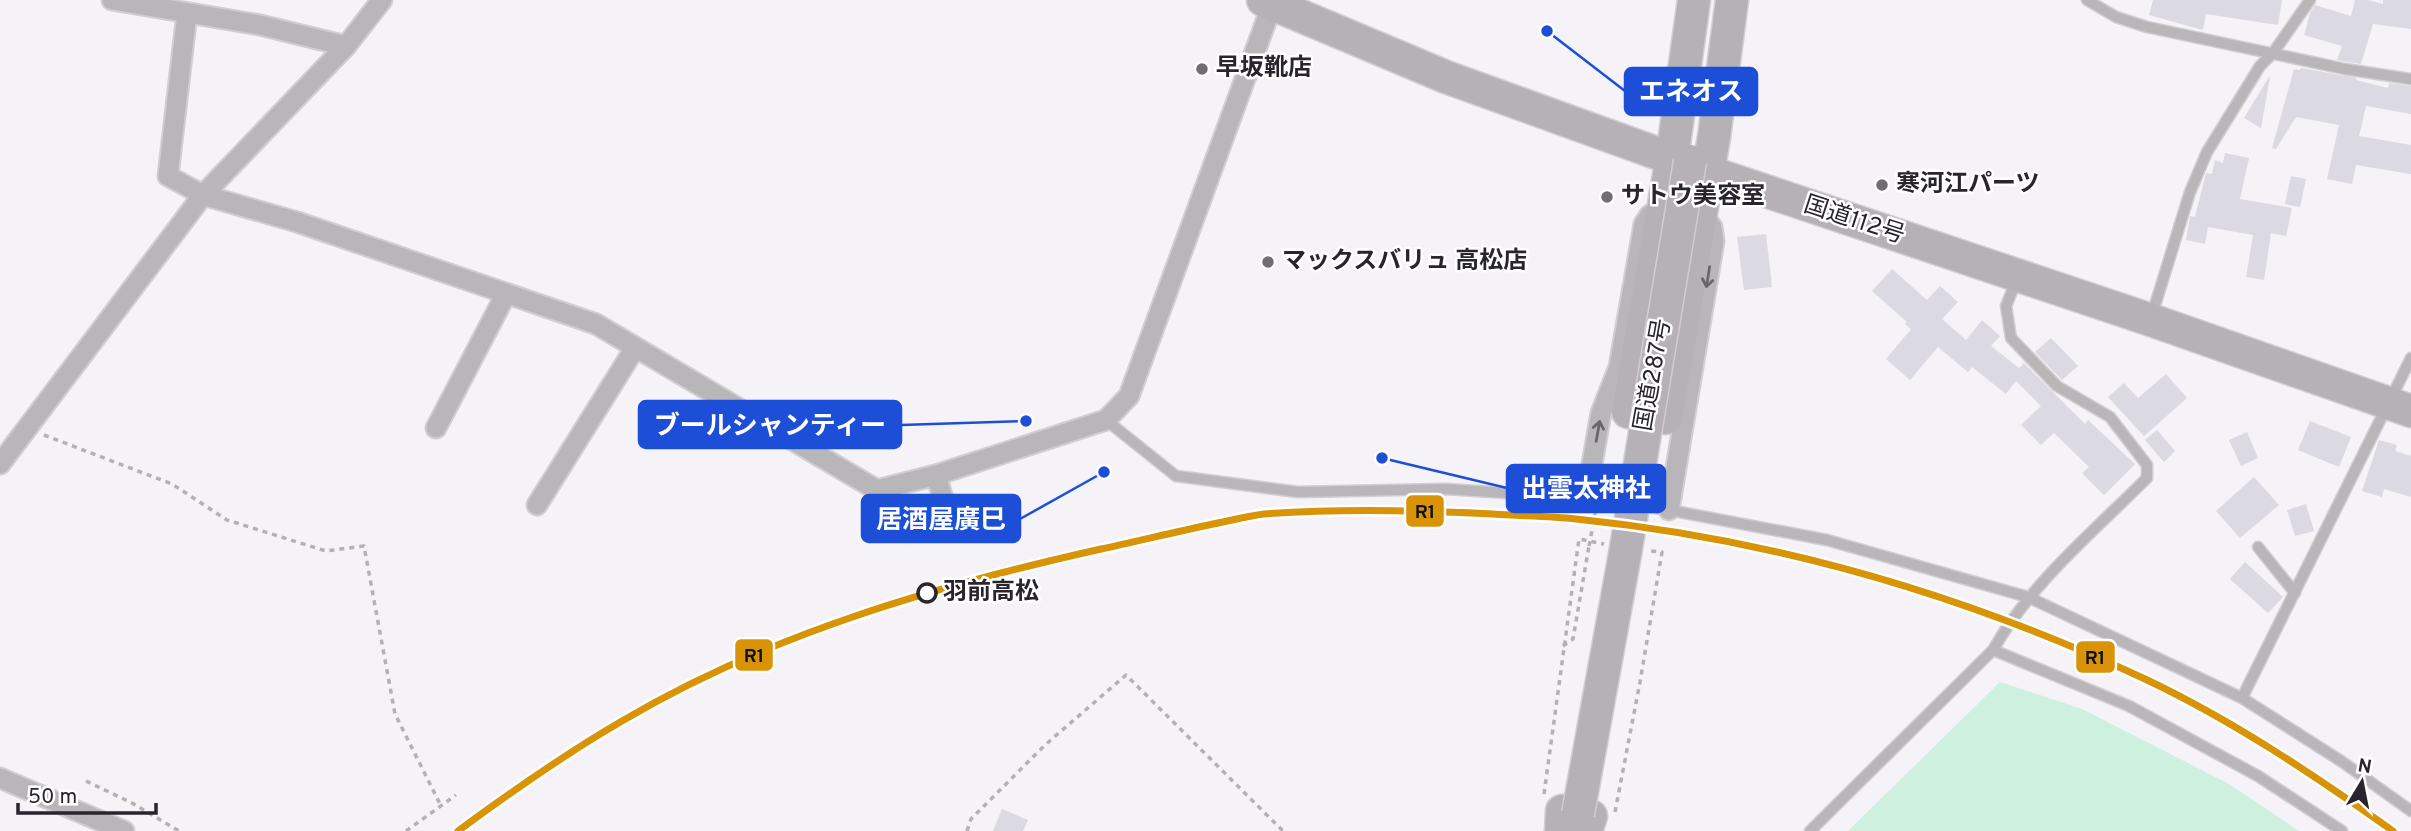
<svg xmlns="http://www.w3.org/2000/svg" width="2411" height="831" viewBox="0 0 2411 831" font-family="Overpass,'Noto Sans JP',sans-serif">
<style>
.green{fill:#cdf0df}
.building{fill:#dbd9e1}
.lines{fill:none;stroke-linecap:round;stroke-linejoin:round}
.service-casing{stroke:#d0ced3;stroke-width:13}
.minor-casing{stroke:#d0ced3;stroke-width:23}
.trunk-casing{stroke:#d0ced3;stroke-width:35}
.path{stroke:#b4b1b5;stroke-width:3.5;stroke-dasharray:5 5;stroke-linecap:butt}
.service{stroke:#b9b6ba;stroke-width:10}
.minor{stroke:#b9b6ba;stroke-width:19}
.trunk{stroke:#b5b1b6;stroke-width:32}
.trunk-bridge-casing{stroke:#d0ced3;stroke-width:35;stroke-linecap:butt}
.path-bridge{stroke:#b4b1b5;stroke-width:3.5;stroke-dasharray:5 5;stroke-linecap:butt}
.trunk-bridge{stroke:#b5b1b6;stroke-width:32}
.rail-1-casing{stroke:#fff;stroke-width:12}
.rail-1{stroke:#d89307;stroke-width:7}
.oneway{stroke:#6a666d}
.poi-dot{fill:#706d75;stroke:#fff;stroke-width:2.5}
.stop-dot{fill:#fff;stroke:#29252e;stroke-width:3.5}
.labels{text-anchor:middle;dominant-baseline:central;stroke-width:5;stroke-linejoin:round;paint-order:stroke}
.poi-label{font-size:24px;font-weight:bold;fill:#29252e;stroke:#fff;text-anchor:start}
.street-label{font-size:24px;fill:#29252e;stroke:#fff}
.stop-label{font-size:24px;font-weight:bold;fill:#29252e;stroke:#fff;text-anchor:start}
.leader{fill:none;stroke:#1d4ed8;stroke-width:2.5}
.callout-dot{fill:#1d4ed8;stroke:#fff;stroke-width:2.5}
.callout{fill:#1d4ed8;stroke:#1d4ed8;stroke-width:2.5}
.callout-label{font-size:26px;text-anchor:middle;font-weight:bold;fill:#fff}
.line-badge{stroke:#fff;stroke-width:2.5}
.pale-badge-label{font-size:19px;text-anchor:middle;font-weight:bold;fill:#111}
</style>
<rect width="100%" height="100%" fill="#f5f2f8"/>
<path class="green" d="M 2000,682 L 2082,709 L 2229,784 L 2299,831 L 1848,831 Z"/>
<g class="building">
<path d="M 2153,0 L 2282,0 L 2278,25 L 2206,14 L 2203,30 L 2149,15 Z"/>
<path d="M 2355,0 L 2368,0 L 2383,4 L 2383,0 L 2411,0 L 2411,29 L 2373,24 L 2361,64 L 2337,60 L 2342,46 L 2304,35 L 2310,13 L 2315,5 L 2351,16 Z"/>
<path d="M 2301,68 L 2357,78 L 2356,80 L 2388,88 L 2389,83 L 2411,86 L 2411,114 L 2366,106 L 2359,136 L 2411,145 L 2411,174 L 2356,165 L 2352,184 L 2327,179 L 2339,125 L 2296,117 L 2276,149 L 2272,148 L 2294,69 L 2300,70 Z"/>
<path d="M 2269,77 L 2270,77 L 2261,128 L 2244,118 Z"/>
<path d="M 2225,153 L 2249,158 L 2240,199 L 2292,208 L 2286,236 L 2271,233 L 2264,280 L 2246,277 L 2253,235 L 2208,227 L 2205,244 L 2186,240 L 2190,216 L 2195,217 L 2206,173 L 2212,174 L 2215,160 L 2223,163 Z"/>
<path d="M 2291,176 L 2306,179 L 2300,207 L 2285,204 Z"/>
<path d="M 1766,234 L 1772,287 L 1744,290 L 1737,237 Z"/>
<path d="M 1892,269 L 1927,300 L 1940,286 L 1958,302 L 1942,319 L 1966,340 L 1982,320 L 2000,336 L 1991,346 L 2019,368 L 2024,363 L 2085,424 L 2088,420 L 2135,464 L 2104,495 L 2082,473 L 2089,467 L 2054,433 L 2041,445 L 2021,425 L 2041,406 L 2016,381 L 2006,394 L 1972,367 L 1968,372 L 1938,347 L 1910,380 L 1886,359 L 1911,329 L 1905,324 L 1907,322 L 1872,291 Z"/>
<path d="M 2051,338 L 2078,366 L 2062,380 L 2035,352 Z"/>
<path d="M 2166,374 L 2187,398 L 2144,436 L 2108,397 L 2124,383 L 2138,398 Z"/>
<path d="M 2310,421 L 2351,437 L 2339,467 L 2298,450 Z"/>
<path d="M 2157,430 L 2175,451 L 2164,462 L 2145,440 Z"/>
<path d="M 2247,432 L 2258,458 L 2241,466 L 2229,440 Z"/>
<path d="M 2379,440 L 2397,445 L 2395,451 L 2411,456 L 2411,497 L 2384,489 L 2382,497 L 2362,491 Z"/>
<path d="M 2254,477 L 2279,505 L 2240,538 L 2216,511 Z"/>
<path d="M 2306,504 L 2314,531 L 2295,536 L 2287,510 Z"/>
<path d="M 2245,562 L 2283,597 L 2268,613 L 2230,579 Z"/>
<path d="M 1002,809 L 1028,820 L 1023,831 L 993,831 Z"/>
</g>
<g class="lines">
<defs>
<g id="service">
<path d="M 2087,0 L 2116,17 L 2147,27 L 2345,69 L 2411,79"/>
<path d="M 2152,315 L 2190,192 L 2207,152 L 2260,66 L 2273,53 L 2310,0"/>
<path d="M 1106,420 L 1176,476 L 1298,492 L 1446,489 L 1586,498 L 1669,510 L 1827,540 L 2028,597 L 2242,698 L 2341,761 L 2411,811"/>
<path d="M 2258,547 L 2295,593"/>
<path d="M 1993,650 L 2129,706 L 2258,776 L 2342,831"/>
<path d="M 2242,698 L 2411,358"/>
<path d="M 1810,831 L 1993,650 C 2031,583 2093,532 2147,478 L 2147,465 L 2110,417 L 2057,386 L 2011,338 L 2006,306 L 2017,279"/>
</g>
<g id="minor">
<path d="M 112,0 L 260,25 L 346,46 L 382,0"/>
<path d="M 187,13 L 168,176 L 203,195 L 297,222 L 596,324 L 877,490 L 936,475 L 1106,420 L 1129,396 L 1272,5"/>
<path d="M 436,428 L 506,294"/>
<path d="M 0,464 L 203,195 L 346,46"/>
<path d="M 936,475 L 947,512"/>
<path d="M 1586,498 L 1601,413 L 1619,367 L 1644,224 L 1650,215 L 1663,207"/>
<path d="M 537,505 L 635,348"/>
<path d="M 1669,510 L 1714,241 L 1712,227 L 1702,215"/>
<path d="M 0,778 L 124,831"/>
</g>
<g id="trunk">
<path d="M 1263,0 L 1446,77 L 1709,172 L 2151,320 L 2411,411"/>
<path d="M 1628,412 L 1672,158 L 1694,0"/>
<path d="M 1666,418 L 1714,137 L 1732,0"/>
<path d="M 1561,831 L 1562,811"/>
<path d="M 1586,831 L 1591,816"/>
</g>
</defs>
<use href="#service" class="service-casing"/>
<use href="#minor" class="minor-casing"/>
<use href="#trunk" class="trunk-casing"/>
<g class="path">
<path d="M 44,435 L 172,484 L 227,520 L 326,551 L 364,546 L 395,714 L 441,806"/>
<path d="M 1563,646 L 1573,639 L 1589,546"/>
<path d="M 86,781 L 132,803 L 179,831"/>
<path d="M 1544,794 L 1579,539 L 1604,544"/>
<path d="M 1615,812 L 1640,682 L 1662,552 L 1650,551"/>
<path d="M 406,831 L 456,795"/>
<path d="M 967,831 L 971,819 L 1045,745 L 1126,675 L 1283,831"/>
</g>
<use href="#service" class="service"/>
<use href="#minor" class="minor"/>
<use href="#trunk" class="trunk"/>
<defs>
<path id="trunk-bridge" d="M 1578,814 L 1625,554 L 1690,161"/>
</defs>
<use href="#trunk-bridge" class="trunk-bridge-casing"/>
<path class="path-bridge" d="M 1589,546 L 1598,499"/>
<use href="#trunk-bridge" class="trunk-bridge"/>
<defs>
<path id="rail-1" d="M 458,831 C 511,792 565,754 622,721 C 769,634 936,586 1101,549 C 1138,541 1175,532 1213,524 C 1229,521 1247,516 1264,514 C 1340,508 1417,510 1493,514 C 1520,516 1548,516 1576,519 C 1773,539 1965,595 2145,679 C 2232,720 2314,775 2393,831"/>
</defs>
<use href="#rail-1" class="rail-1-casing"/>
<use href="#rail-1" class="rail-1"/>
</g>
<defs><path id="oneway-shaft" d="M-6 0H5M1.5-3L5.5 0L1.5 3" fill="none" stroke-width="1.6" stroke-linecap="round" stroke-linejoin="round" transform="scale(1.75)"/></defs>
<g class="oneway">
<use href="#oneway-shaft" transform="translate(1708 277) rotate(99)"/>
<use href="#oneway-shaft" transform="translate(1598 431) rotate(-80)"/>
</g>
<g class="poi-dot">
<circle cx="1202" cy="69" r="7"/>
<circle cx="1882" cy="185" r="7"/>
<circle cx="1607" cy="197" r="7"/>
<circle cx="1268" cy="262" r="7"/>
</g>
<circle class="stop-dot" cx="927" cy="593" r="9"/>
<g class="labels">
<g class="poi-label">
<text x="1216" y="69">早坂靴店</text>
<text x="1896" y="185">寒河江パーツ</text>
<text x="1621" y="197">サトウ美容室</text>
<text x="1282" y="262">マックスバリュ 高松店</text>
</g>
<g class="street-label">
<text transform="translate(1854 221) rotate(18)">国道112号</text>
<text transform="translate(1654 375) rotate(-80)">国道287号</text>
</g>
<g class="stop-label">
<text x="943" y="593">羽前高松</text>
</g>
</g>
<path class="leader" d="M1547 31L1625 91M1026 421L901 425M1382 458L1507 488M1104 472L1020 519"/>
<g class="callout-dot">
<circle cx="1547" cy="31" r="7"/>
<circle cx="1026" cy="421" r="7"/>
<circle cx="1382" cy="458" r="7"/>
<circle cx="1104" cy="472" r="7"/>
</g>
<g class="callout">
<rect x="1625" y="68" width="132" height="47" rx="7"/>
<rect x="639" y="401" width="262" height="47" rx="7"/>
<rect x="1507" y="465" width="158" height="47" rx="7"/>
<rect x="862" y="495" width="158" height="47" rx="7"/>
</g>
<g class="callout-label">
<text x="1691" y="100">エネオス</text>
<text x="770" y="434">ブールシャンティー</text>
<text x="1586" y="497">出雲太神社</text>
<text x="941" y="528">居酒屋廣巳</text>
</g>
<g class="line-badge">
<rect x="1405" y="494" width="40" height="34" rx="7" fill="#d89307"/>
<rect x="734" y="638" width="40" height="34" rx="7" fill="#d89307"/>
<rect x="2075" y="640" width="41" height="34" rx="7" fill="#d89307"/>
</g>
<g class="pale-badge-label">
<text x="1425" y="518">R1</text>
<text x="754" y="662">R1</text>
<text x="2095" y="664">R1</text>
</g>
<g transform="translate(2362 782) rotate(10)" stroke="#ffffff" stroke-width="5" paint-order="stroke">
<path d="M0-5L12 26L0 18L-12 26Z" fill="#29252e"/>
<text y="-10" font-size="19" font-weight="bold" text-anchor="middle" fill="#29252e">N</text>
</g>
<path d="M18 803v10h138v-10" fill="none" stroke="#29252e" stroke-width="3.5"/>
<text x="28" y="803" font-size="21" fill="#29252e" stroke="#ffffff" stroke-width="5" paint-order="stroke">50 m</text>
</svg>
